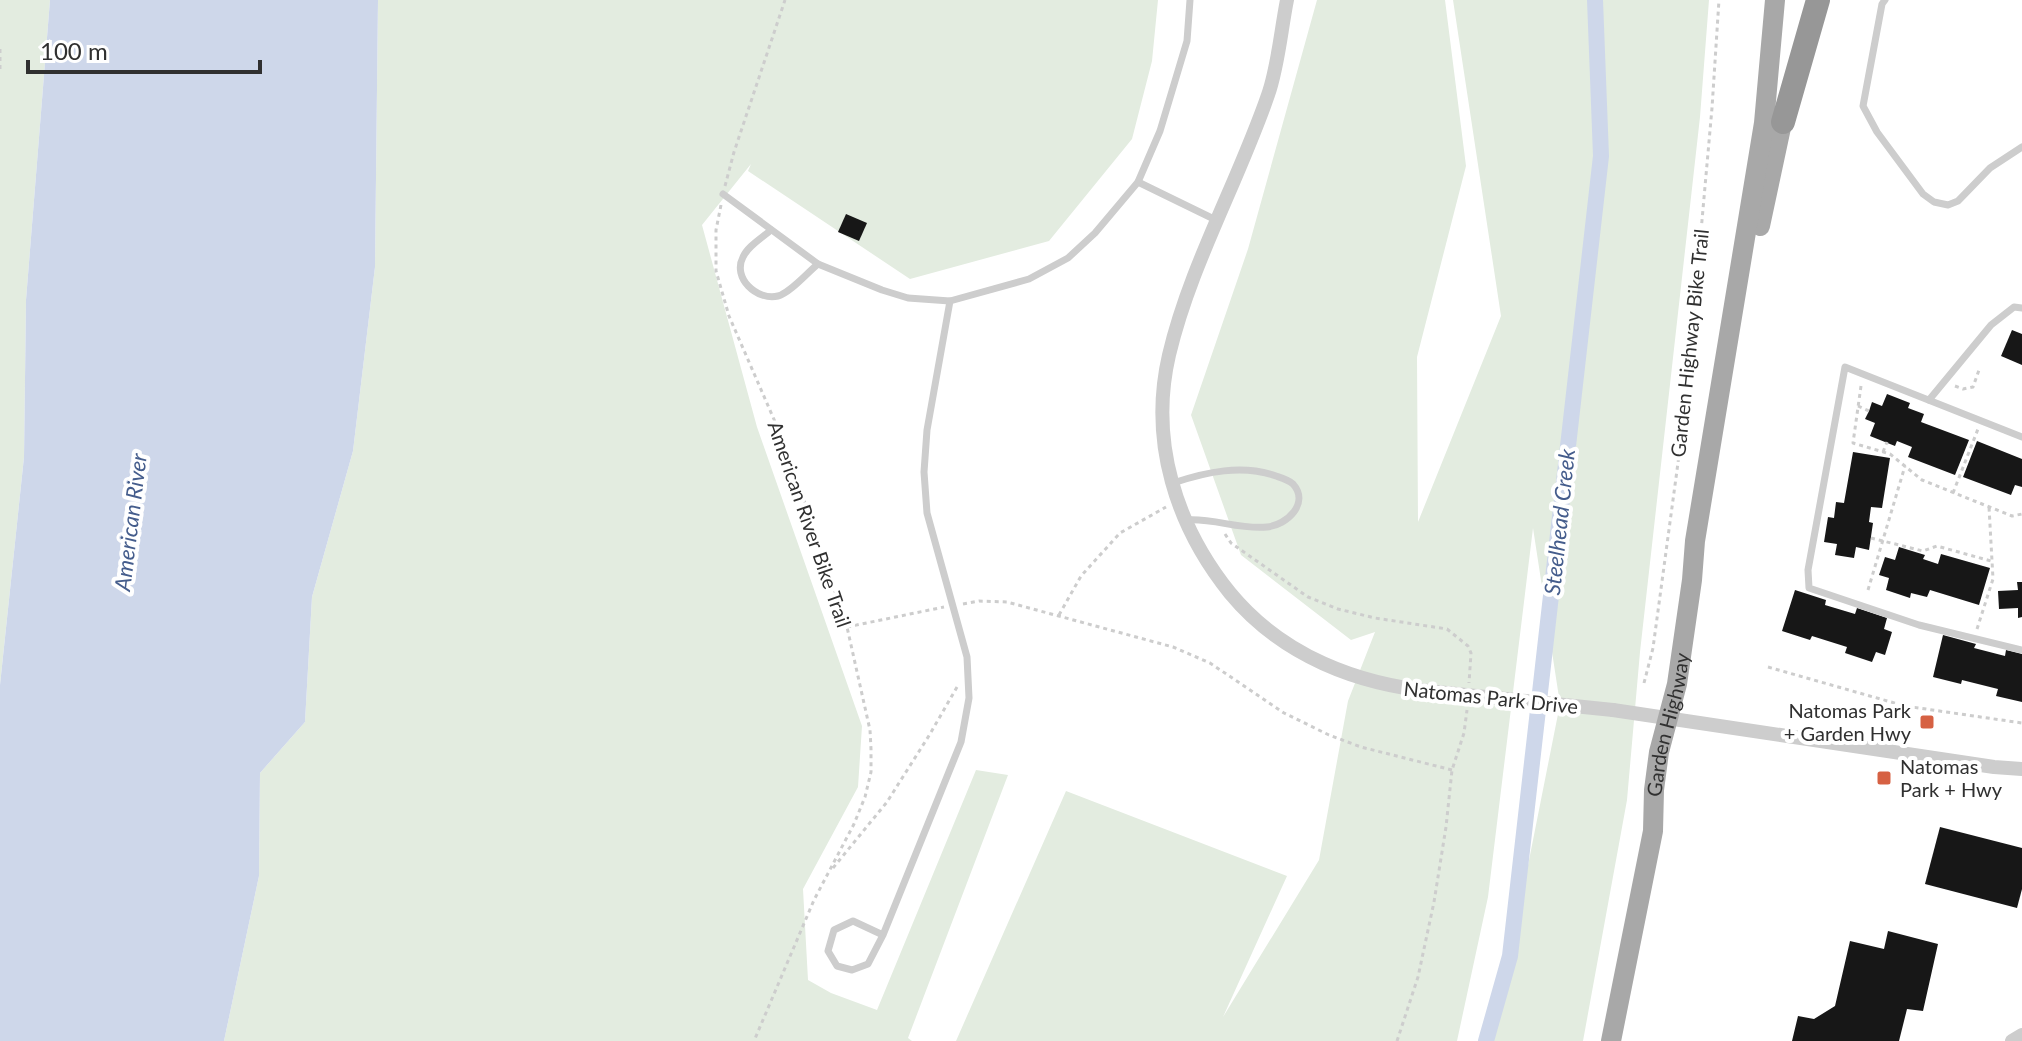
<svg xmlns="http://www.w3.org/2000/svg" width="2022" height="1041" viewBox="0 0 2022 1041" font-family="Lato,sans-serif">
<style>
.green{fill:#e3ece0}
.water{fill:#ced7ea}
.lines{fill:none;stroke-linecap:round;stroke-linejoin:round}
.canal{stroke:#ced7ea;stroke-width:16}
.building{fill:#171717}
.path{stroke:#cdcdcd;stroke-width:3;stroke-dasharray:4 4;stroke-linecap:butt}
.service{stroke:#cdcdcd;stroke-width:7}
.minor{stroke:#cdcdcd;stroke-width:14}
.primary{stroke:#a8a8a8;stroke-width:20}
.motorway{stroke:#979797;stroke-width:24}
.minor-bridge{stroke:#cdcdcd;stroke-width:14}
.poi-dot{fill:#d66143;stroke:#fff;stroke-width:3}
.labels{text-anchor:middle;dominant-baseline:central;stroke-width:8;stroke-linejoin:round;paint-order:stroke}
.street-label{font-size:20px;fill:#303030;stroke:#fff}
.poi-label{font-size:20px;fill:#303030;stroke:#fff;text-anchor:end}
.water-label{font-size:22px;font-style:italic;fill:#455d8c;stroke:#fff}
</style>
<rect width="100%" height="100%" fill="#fff"/>
<g class="green">
<path d="M 0,0 L 50,0 L 26,300 L 24,457 L 0,685 Z"/>
<path d="M 378,0 L 1158,0 L 1152,61 L 1132,139 L 1049,241 L 910,279 L 748,171 L 751,164 L 702,225 L 757,427 L 862,726 L 858,787 L 803,889 L 808,980 L 831,993 L 877,1010 L 976,770 L 1008,775 L 908,1038 L 912,1041 L 224,1041 L 259,876 L 260,773 L 305,722 L 312,597 L 353,451 L 375,267 Z"/>
<path d="M 1317,0 L 1445,0 L 1466,166 L 1417,357 L 1418,522 L 1501,316 L 1453,0 L 1709,0 L 1700,117 L 1640,652 L 1627,800 L 1583,1041 L 1487,1041 L 1510,956 L 1560,704 L 1533,528 L 1488,897 L 1457,1041 L 956,1041 L 1066,791 L 1287,876 L 1223,1017 L 1319,860 L 1348,701 L 1375,632 L 1351,640 L 1241,555 L 1191,415 L 1248,249 Z"/>
</g>
<path class="water" d="M 50,0 L 378,0 L 375,267 L 353,451 L 312,597 L 305,722 L 260,773 L 259,876 L 224,1041 L 0,1041 L 0,685 L 24,457 L 26,300 Z"/>
<g class="lines">
<path class="canal" d="M 1486,1041 L 1510,956 L 1601,156 L 1595,0"/>
</g>
<g class="building">
<path d="M 846,214 L 867,223 L 859,241 L 838,232 Z"/>
<path d="M 2012,330 L 2022,334 L 2022,365 L 2001,356 Z"/>
<path d="M 1887,394 L 1910,403 L 1908,408 L 1924,414 L 1921,422 L 1969,440 L 1955,475 L 1908,457 L 1912,447 L 1897,441 L 1895,446 L 1870,436 L 1875,423 L 1865,419 L 1869,411 L 1872,402 L 1882,406 Z"/>
<path d="M 1977,441 L 2022,459 L 2022,487 L 2015,485 L 2011,495 L 1963,477 Z"/>
<path d="M 1853,452 L 1890,458 L 1882,508 L 1871,507 L 1869,522 L 1873,523 L 1869,550 L 1856,547 L 1854,558 L 1835,555 L 1837,544 L 1824,542 L 1828,517 L 1834,518 L 1836,502 L 1844,503 Z"/>
<path d="M 1899,547 L 1925,555 L 1923,559 L 1938,564 L 1941,554 L 1990,568 L 1979,605 L 1930,590 L 1927,597 L 1911,593 L 1910,598 L 1886,590 L 1889,578 L 1879,575 L 1885,557 L 1895,560 Z"/>
<path d="M 2017,582 L 2022,582 L 2022,617 L 2018,618 L 2018,608 L 1999,609 L 1998,591 L 2018,590 Z"/>
<path d="M 1795,590 L 1826,600 L 1825,605 L 1855,614 L 1857,608 L 1887,618 L 1884,629 L 1892,632 L 1885,655 L 1876,652 L 1872,662 L 1845,653 L 1847,647 L 1812,636 L 1810,640 L 1782,631 Z"/>
<path d="M 1943,635 L 1976,644 L 1974,648 L 2005,656 L 2006,650 L 2022,654 L 2022,702 L 1996,696 L 1998,689 L 1962,680 L 1961,684 L 1933,677 Z"/>
<path d="M 1940,827 L 2022,848 L 2022,889 L 2017,908 L 1925,884 Z"/>
<path d="M 1888,931 L 1938,944 L 1923,1011 L 1907,1009 L 1899,1041 L 1792,1041 L 1798,1016 L 1814,1019 L 1835,1006 L 1850,941 L 1884,949 Z"/>
</g>
<g class="lines">
<g class="path">
<path d="M 0,49 L 0,72"/>
<path d="M 725,186 L 734,152 L 785,0"/>
<path d="M 721,205 L 716,230 L 716,271 L 729,316 L 786,447 L 847,627 L 870,730 L 871,749 L 871,772 L 865,797 L 854,824 L 814,900 L 754,1041"/>
<path d="M 1861,386 L 1853,443 L 1890,454 L 1922,480 L 2012,516 L 2022,514"/>
<path d="M 1955,386 L 1963,389 L 1973,387 L 1979,370"/>
<path d="M 1858,406 L 1869,411"/>
<path d="M 1883,452 L 1887,442"/>
<path d="M 1953,493 L 1978,429"/>
<path d="M 1225,534 L 1231,543 L 1308,597 L 1338,609 L 1375,618 L 1447,629 L 1468,646 L 1471,653 L 1469,683"/>
<path d="M 1871,538 L 1923,551 L 1937,546 L 1991,561"/>
<path d="M 1868,590 L 1905,466"/>
<path d="M 963,604 L 979,601 L 1007,602 L 1173,647 L 1210,663 L 1284,713 L 1329,735 L 1361,747 L 1452,770"/>
<path d="M 1059,615 L 1081,576 L 1120,533 L 1166,507"/>
<path d="M 847,627 L 944,607"/>
<path d="M 1977,629 L 1993,579 L 1989,507"/>
<path d="M 1768,667 L 1905,706 L 2022,723"/>
<path d="M 1644,683 L 1653,648 L 1685,411 L 1712,108 L 1719,0"/>
<path d="M 833,868 L 887,802 L 930,734 L 957,687"/>
<path d="M 1397,1041 L 1418,977 L 1434,902 L 1446,827 L 1452,770 L 1464,733 L 1467,710"/>
</g>
<g class="service">
<path d="M 1885,0 L 1882,4 L 1863,106 L 1877,132 L 1923,194 L 1934,202 L 1948,205 L 1958,201 L 1990,168 L 2022,147"/>
<path d="M 1138,182 L 1218,221"/>
<path d="M 723,194 L 818,264 L 882,290 L 908,298 L 950,301 L 1029,279 L 1068,258 L 1095,233 L 1138,182 L 1160,131 L 1187,41 L 1190,0"/>
<path d="M 771,230 C 762,238 748,246 743,257 C 732,278 757,301 778,296 C 790,293 808,272 818,264"/>
<path d="M 1929,400 L 1991,325 L 2014,307 L 2022,308"/>
<path d="M 2022,437 L 1845,367 L 1808,570 L 1809,588 L 1919,625 L 2022,650"/>
<path d="M 1173,483 C 1206,472 1242,464 1276,476 C 1282,478 1289,480 1293,484 C 1310,503 1287,525 1267,527 C 1240,530 1214,518 1187,520"/>
<path d="M 883,935 L 853,921 L 834,930 L 828,951 L 837,966 L 852,970 L 868,964 L 883,935 L 961,742 L 969,698 L 967,657 L 927,513 L 924,472 L 927,430 L 950,301"/>
</g>
<g class="minor">
<path d="M 1287,0 C 1281,30 1278,67 1268,95 C 1238,182 1190,266 1169,355 C 1149,441 1176,526 1230,593 C 1282,656 1358,685 1437,692"/>
<path d="M 1613,710 L 1994,767 L 2022,769"/>
<path d="M 2012,1041 L 2022,1035"/>
</g>
<g class="primary">
<path d="M 1760,226 L 1785,109"/>
<path id="s1" d="M 1611,1041 L 1653,831 L 1654,790 L 1659,752 L 1677,684 L 1692,580 L 1695,541 L 1764,123 L 1775,0"/>
</g>
<path class="motorway" d="M 1783,122 L 1818,0"/>
<path class="minor-bridge" d="M 1437,692 L 1613,710"/>
</g>
<g class="poi-dot">
<rect x="1919" y="714" width="16" height="16" rx="4"/>
<rect x="1876" y="770" width="16" height="16" rx="4"/>
</g>
<g class="labels">
<g class="street-label">
<text transform="translate(1689 343) rotate(-84)">Garden Highway Bike Trail</text>
<text transform="translate(810 524) rotate(71)">American River Bike Trail</text>
<text transform="translate(1491 697) rotate(6)">Natomas Park Drive</text>
<text stroke="none"><textPath href="#s1" startOffset="322">Garden Highway</textPath></text>
</g>
<g class="poi-label">
<text x="1911" y="710">Natomas Park<tspan x="1911" dy="23">+ Garden Hwy</tspan></text>
<text x="1900" y="766" text-anchor="start">Natomas<tspan x="1900" dy="23">Park + Hwy</tspan></text>
</g>
<g class="water-label">
<text transform="translate(130 522) rotate(-83)">American River</text>
<text transform="translate(1559 522) rotate(-84)">Steelhead Creek</text>
</g>
</g>
<path d="M28 60v12h232v-12" fill="none" stroke="#303030" stroke-width="4"/>
<text x="40" y="60" font-size="24" fill="#303030" stroke="#ffffff" stroke-width="6" paint-order="stroke">100 m</text>
</svg>
